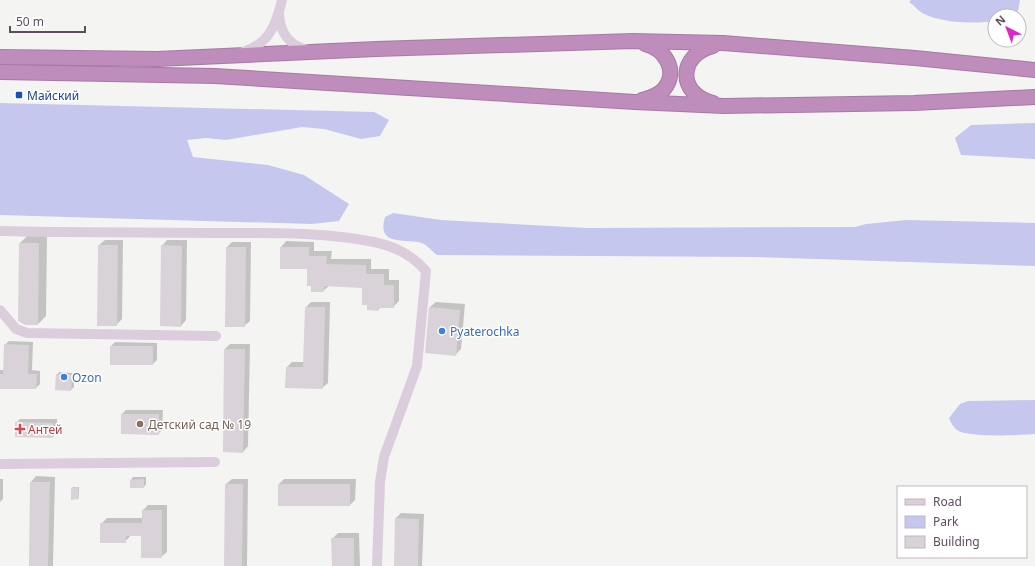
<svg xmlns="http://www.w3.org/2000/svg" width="1035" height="566" viewBox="0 0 1035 566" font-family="'Noto Sans',sans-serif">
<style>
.green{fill:#c5c7ef}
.shadow{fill:#0003}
.building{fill:#d9d2d8}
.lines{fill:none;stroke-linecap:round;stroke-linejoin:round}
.highway-casing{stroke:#aa78a6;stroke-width:16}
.minor{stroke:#dbcddb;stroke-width:10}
.highway{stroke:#be8dbb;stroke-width:14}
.transit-dot{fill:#1a4fb4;stroke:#fff;stroke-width:1.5}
.shop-dot{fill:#3f7fe0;stroke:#fff;stroke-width:1.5}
.education-dot{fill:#8d6e63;stroke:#fff;stroke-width:1.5}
.health-dot{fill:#e0444e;stroke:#fff;stroke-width:1.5}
.labels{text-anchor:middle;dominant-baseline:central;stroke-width:3;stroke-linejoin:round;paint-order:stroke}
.transit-label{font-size:12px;fill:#164399;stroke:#fff;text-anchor:start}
.shop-label{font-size:12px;fill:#366cbe;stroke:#fff;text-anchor:start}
.education-label{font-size:12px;fill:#785e54;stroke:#fff;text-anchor:start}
.health-label{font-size:12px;fill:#be3a42;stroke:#fff;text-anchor:start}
</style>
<rect width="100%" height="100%" fill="#f4f5f3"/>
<g class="green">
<path d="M 911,0 L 1020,0 L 1018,11 L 1008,16 L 995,16 L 995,21 C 976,24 942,23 924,14 C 918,11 914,5 909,2 Z"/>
<path d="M 0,103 L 374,112 L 389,120 L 380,136 L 361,139 L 324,129 L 302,127 L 226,140 L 206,138 L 187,140 L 193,157 L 268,165 L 304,175 L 349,204 L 339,221 L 312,224 L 0,215 Z"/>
<path d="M 1035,123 L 1035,159 L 961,155 L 955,138 L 971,125 Z"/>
<path d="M 393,213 L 441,220 L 587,228 L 855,227 L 866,224 L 906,220 L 1035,223 L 1035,266 L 756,257 L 437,255 C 433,252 427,245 422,243 C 405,238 376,247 385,217 Z"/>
<path d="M 1035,400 L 1035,434 C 1020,435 968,438 957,430 C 953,427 951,423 949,418 L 960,404 L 968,401 Z"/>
</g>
<g class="shadow">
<path d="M 28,235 L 47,235 L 46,316 L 38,324 L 20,243 Z"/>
<path d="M 105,240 L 123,240 L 122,319 L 116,325 L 99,245 Z"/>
<path d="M 167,240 L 187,240 L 186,320 L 181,326 L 162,246 Z"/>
<path d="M 286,241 L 314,242 L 314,251 L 332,251 L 331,259 L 371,259 L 371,269 L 389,269 L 389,280 L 399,280 L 399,301 L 393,307 L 381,307 L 378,310 L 368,304 L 363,287 L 329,286 L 323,291 L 312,285 L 308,268 L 281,268 L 281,247 Z"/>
<path d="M 232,242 L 251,242 L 250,321 L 244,326 L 227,247 Z"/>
<path d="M 311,302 L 330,302 L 328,383 L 322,388 L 287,367 L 292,362 L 305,362 L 306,307 Z"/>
<path d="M 436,302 L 465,304 L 461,349 L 455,355 L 426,352 L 430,307 Z"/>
<path d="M 9,341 L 33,342 L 32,370 L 40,371 L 40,384 L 36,388 L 0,388 L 0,370 L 4,370 L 5,345 Z"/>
<path d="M 115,342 L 157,343 L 157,360 L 153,364 L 111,346 Z"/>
<path d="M 230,344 L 250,344 L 248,446 L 243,452 L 225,349 Z"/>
<path d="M 59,372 L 74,373 L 74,387 L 71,390 L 57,375 Z"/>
<path d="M 126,410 L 163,410 L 162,430 L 158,434 L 122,414 Z"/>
<path d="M 20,419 L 57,419 L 57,432 L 53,437 L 16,423 Z"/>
<path d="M 36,476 L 55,477 L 53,566 L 30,566 L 31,482 Z"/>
<path d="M 133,477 L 146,477 L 146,484 L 144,487 L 131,487 L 131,480 Z"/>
<path d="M 0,479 L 3,479 L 3,499 L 0,502 Z"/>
<path d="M 232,479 L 248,479 L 247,566 L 225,566 L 226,484 Z"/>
<path d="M 284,479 L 356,479 L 355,500 L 350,505 L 279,484 Z"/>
<path d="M 73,487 L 79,487 L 79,498 L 72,488 Z"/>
<path d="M 148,505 L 167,505 L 167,552 L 161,557 L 142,535 L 131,535 L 125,542 L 101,524 L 107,518 L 143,518 L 143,510 Z"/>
<path d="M 401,513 L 424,514 L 422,566 L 395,566 L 396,518 Z"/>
<path d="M 338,533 L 359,533 L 360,566 L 333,566 L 332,539 Z"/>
</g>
<g class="building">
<path d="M 19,243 L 39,243 L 38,325 L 25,325 L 18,321 Z"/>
<path d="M 98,245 L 118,245 L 117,326 L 97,326 Z"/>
<path d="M 161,245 L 182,246 L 181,327 L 160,326 Z"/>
<path d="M 226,247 L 246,247 L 245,327 L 225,327 Z"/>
<path d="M 280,247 L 309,247 L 309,256 L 327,256 L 326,264 L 366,265 L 366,274 L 384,274 L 384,285 L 394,285 L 394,308 L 378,308 L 378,311 L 367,310 L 367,305 L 362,305 L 362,288 L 324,286 L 324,292 L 311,292 L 311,286 L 307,286 L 307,269 L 280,269 Z"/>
<path d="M 305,307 L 325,307 L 323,389 L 285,388 L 286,367 L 303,367 Z"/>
<path d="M 429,307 L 460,310 L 456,356 L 425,353 Z"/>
<path d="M 4,344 L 29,345 L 28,374 L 37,374 L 36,389 L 0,389 L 0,374 L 3,374 Z"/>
<rect x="110" y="346" width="43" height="19"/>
<path d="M 224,349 L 245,349 L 243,453 L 223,452 Z"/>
<path d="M 56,374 L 72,375 L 71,391 L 55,390 Z"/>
<path d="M 121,414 L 159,414 L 159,435 L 121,434 Z"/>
<path d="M 15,422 L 53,423 L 53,438 L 15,437 Z"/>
<path d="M 144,479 L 144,488 L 130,488 L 130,480 Z"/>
<path d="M 30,482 L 50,482 L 48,566 L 29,566 Z"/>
<path d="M 225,484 L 243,484 L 242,566 L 224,566 Z"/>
<rect x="278" y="484" width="72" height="22"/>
<path d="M 78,487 L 79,499 L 71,500 L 71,488 Z"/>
<path d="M 142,510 L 162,510 L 162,558 L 141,558 L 141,536 L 126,536 L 126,543 L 100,543 L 100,523 L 142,523 Z"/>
<path d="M 395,518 L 419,519 L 418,566 L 394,566 Z"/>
<path d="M 331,538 L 354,538 L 354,566 L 332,566 Z"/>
</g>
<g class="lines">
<defs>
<g id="highway">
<path d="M 0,57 L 157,59 L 376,49 L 633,41 L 723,43 L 915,58 L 1035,70"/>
<path d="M 0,72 L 215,76 L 635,102 L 724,106 L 914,103 L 1035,97"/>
<path d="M 642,100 C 649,98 658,96 664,89 C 679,71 665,49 645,44"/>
<path d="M 713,103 C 677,94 678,55 713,46"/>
</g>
</defs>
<use href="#highway" class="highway-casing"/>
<g class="minor">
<path d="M 279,14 C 280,32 289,46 308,50"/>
<path d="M 243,52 C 269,44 276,25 282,0"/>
<path d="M 0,231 C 75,233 149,232 224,233 C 273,233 325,232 374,242 C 394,246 413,256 426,271 L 417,366 L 384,457 L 380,482 L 377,566"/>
<path d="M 0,310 L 16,329 L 27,333 L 216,336"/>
<path d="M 0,464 L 215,462"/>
</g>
<use href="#highway" class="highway"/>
</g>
<rect class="transit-dot" x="15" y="91" width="8" height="8" rx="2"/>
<g class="shop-dot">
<circle cx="442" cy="331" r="4"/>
<circle cx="64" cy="377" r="4"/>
</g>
<circle class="education-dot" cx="140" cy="424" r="4"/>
<path class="health-dot" d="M18 423h4v4h4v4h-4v4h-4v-4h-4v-4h4z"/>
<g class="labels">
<g class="transit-label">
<text x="27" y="95">Майский</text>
</g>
<g class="shop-label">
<text x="450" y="331">Pyaterochka</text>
<text x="72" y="377">Ozon</text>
</g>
<g class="education-label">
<text x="148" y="424">Детский сад № 19</text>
</g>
<g class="health-label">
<text x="28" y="429">Антей</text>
</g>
</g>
<rect x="897" y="486" width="130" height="72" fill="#ffffff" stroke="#bfb7bf"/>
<rect x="905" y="499" width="20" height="6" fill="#dbcddb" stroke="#bfb7bf"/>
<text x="933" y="506" font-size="12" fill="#604b5f">Road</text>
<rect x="905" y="516" width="20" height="12" fill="#c5c7ef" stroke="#bfb7bf"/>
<text x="933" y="526" font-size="12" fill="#604b5f">Park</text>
<rect x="905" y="536" width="20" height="12" fill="#d9d2d8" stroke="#bfb7bf"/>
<text x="933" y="546" font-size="12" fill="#604b5f">Building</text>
<g transform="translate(1007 28) rotate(318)"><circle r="19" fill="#ffffff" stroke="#bfb7bf"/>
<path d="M0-3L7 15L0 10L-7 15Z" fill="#de23c8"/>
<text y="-6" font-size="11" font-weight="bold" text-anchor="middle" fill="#604b5f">N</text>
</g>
<path d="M10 26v6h75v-6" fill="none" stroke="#604b5f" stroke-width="2"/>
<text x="16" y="26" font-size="12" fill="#604b5f" stroke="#ffffff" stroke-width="3" paint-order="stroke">50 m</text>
</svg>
